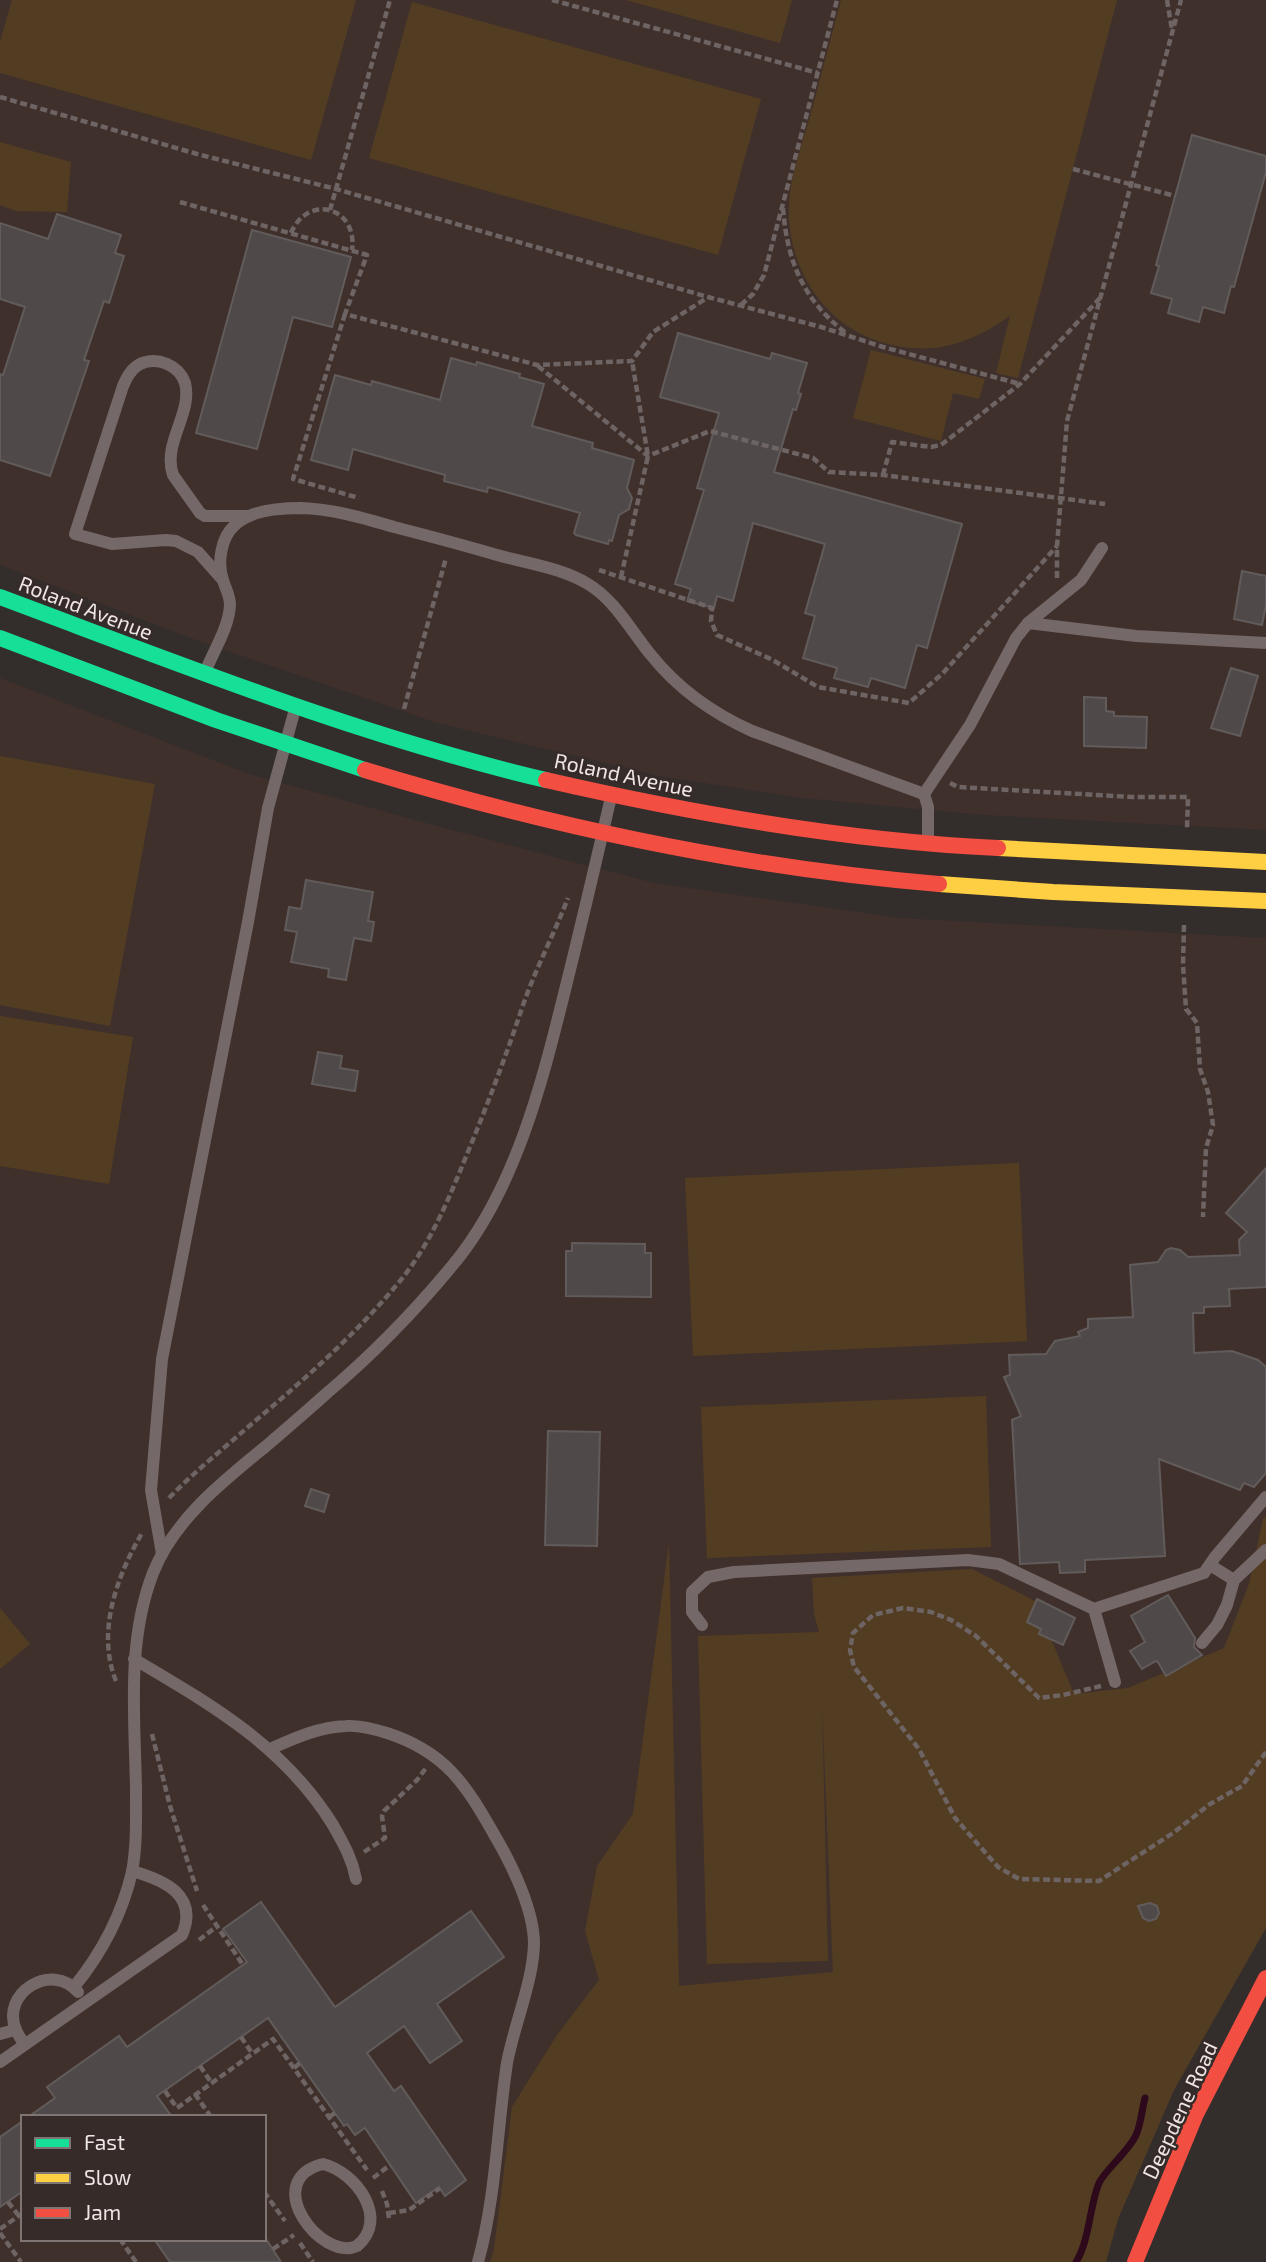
<svg xmlns="http://www.w3.org/2000/svg" width="1266" height="2262" viewBox="0 0 1266 2262" font-family="'Exo 2',sans-serif">
<style>
.built{fill:#40302c;fill-rule:evenodd}
.green{fill:#533d22}
.lines{fill:none;stroke-linecap:round;stroke-linejoin:round}
.stream{stroke:#2e091b;stroke-width:7}
.building{fill:#4f4a49;stroke:#615c5b;stroke-width:2}
.path{stroke:#6e6464;stroke-width:4.5;stroke-dasharray:7 3.5;stroke-linecap:butt}
.lane{stroke:#756868;stroke-width:12}
.fast{stroke:#16e098;stroke-width:16}
.slow{stroke:#ffcf43;stroke-width:16}
.jam{stroke:#f24e42;stroke-width:16}
.labels{text-anchor:middle;dominant-baseline:central;stroke-width:5;stroke-linejoin:round;paint-order:stroke}
.street-label{font-size:21px;fill:#ede6e4;stroke:#362b29}
</style>
<rect width="100%" height="100%" fill="#332d2c"/>
<g class="built">
<path d="M 0,0 L 1266,0 L 1266,830 L 983,815 L 802,798 L 659,776 L 437,723 L 196,640 L 0,565 Z"/>
<path d="M 0,678 L 252,775 L 437,826 L 654,883 L 900,918 L 1266,938 L 1266,1928 L 1174,2090 L 1118,2219 L 1105,2262 L 0,2262 ZM 23,2117 L 264,2117 L 264,2239 L 23,2239 Z"/>
</g>
<g class="green">
<path d="M 12,0 L 356,0 L 311,160 L 0,73 L 0,42 Z"/>
<path d="M 626,0 L 792,0 L 780,43 Z"/>
<path d="M 841,0 L 1117,0 L 1018,378 L 996,373 L 1010,316 C 967,346 927,358 875,340 C 820,320 787,264 789,206 C 790,175 803,143 811,113 C 821,75 831,38 841,0 Z"/>
<path d="M 412,2 L 761,99 L 718,255 L 369,158 Z"/>
<path d="M 0,142 L 71,162 L 67,212 L 16,211 L 0,205 Z"/>
<path d="M 871,350 L 985,379 L 979,399 L 953,393 L 941,441 L 853,418 Z"/>
<path d="M 0,756 L 155,784 L 110,1026 L 0,1005 Z"/>
<path d="M 0,1016 L 133,1037 L 109,1184 L 0,1166 Z"/>
<path d="M 1019,1163 L 1027,1341 L 693,1356 L 685,1178 Z"/>
<path d="M 986,1396 L 991,1547 L 707,1558 L 701,1407 Z"/>
<path d="M 1266,1516 L 1266,1928 L 1174,2090 L 1118,2219 L 1106,2262 L 490,2262 L 494,2249 L 512,2107 L 557,2035 L 599,1980 L 585,1931 L 597,1866 L 633,1814 L 669,1543 L 679,1986 L 833,1972 L 822,1702 L 828,1961 L 707,1964 L 698,1636 L 819,1632 L 814,1614 L 812,1578 L 972,1569 L 1035,1601 L 1074,1694 L 1128,1688 L 1224,1648 L 1249,1584 L 1263,1519 Z"/>
<path d="M 0,1608 L 30,1644 L 0,1669 Z"/>
</g>
<g class="lines">
<path class="stream" d="M 1076,2262 C 1090,2239 1089,2208 1099,2183 C 1105,2170 1129,2151 1136,2135 C 1141,2124 1142,2109 1145,2098"/>
</g>
<g class="building">
<path d="M 1192,135 L 1266,156 L 1266,172 L 1234,287 L 1231,286 L 1224,313 L 1203,307 L 1199,322 L 1168,313 L 1172,299 L 1151,293 L 1159,266 L 1156,265 Z"/>
<path d="M 57,214 L 121,235 L 115,253 L 124,256 L 109,303 L 104,301 L 84,360 L 89,361 L 50,476 L 0,460 L 0,374 L 3,375 L 25,307 L 0,299 L 0,223 L 48,239 Z"/>
<path d="M 252,230 L 351,257 L 332,327 L 293,317 L 257,449 L 196,433 Z"/>
<path d="M 678,333 L 770,359 L 772,353 L 807,363 L 798,393 L 801,394 L 796,410 L 793,409 L 774,472 L 962,524 L 927,648 L 917,645 L 905,688 L 871,678 L 868,687 L 834,678 L 837,668 L 803,658 L 815,616 L 805,613 L 825,544 L 753,523 L 733,601 L 717,596 L 714,608 L 687,601 L 691,589 L 675,584 L 704,490 L 697,488 L 719,413 L 660,397 Z"/>
<path d="M 451,358 L 476,365 L 477,362 L 520,374 L 519,377 L 544,384 L 532,426 L 593,443 L 592,448 L 634,460 L 627,488 L 632,498 L 629,509 L 619,515 L 612,541 L 609,540 L 608,544 L 576,535 L 574,533 L 580,513 L 488,487 L 487,492 L 444,481 L 445,475 L 353,449 L 348,470 L 311,460 L 335,375 L 371,385 L 372,381 L 440,400 Z"/>
<path d="M 1242,571 L 1266,576 L 1266,605 L 1262,625 L 1234,619 Z"/>
<path d="M 1231,668 L 1258,676 L 1240,736 L 1211,728 Z"/>
<path d="M 1084,697 L 1106,698 L 1106,711 L 1114,712 L 1114,716 L 1147,717 L 1146,748 L 1084,746 Z"/>
<path d="M 306,880 L 373,892 L 368,921 L 374,922 L 371,941 L 354,938 L 346,980 L 328,977 L 329,969 L 291,962 L 297,932 L 285,930 L 289,907 L 301,909 Z"/>
<path d="M 318,1052 L 342,1056 L 340,1068 L 358,1071 L 355,1091 L 312,1084 Z"/>
<path d="M 1266,1168 L 1266,1287 L 1229,1289 L 1230,1306 L 1204,1307 L 1204,1313 L 1193,1313 L 1194,1353 L 1232,1351 L 1258,1360 L 1266,1367 L 1266,1473 L 1254,1487 L 1244,1483 L 1240,1490 L 1159,1459 L 1165,1556 L 1085,1560 L 1085,1572 L 1060,1573 L 1059,1562 L 1020,1564 L 1012,1420 L 1021,1416 L 1004,1377 L 1010,1375 L 1009,1355 L 1046,1354 L 1055,1341 L 1080,1336 L 1078,1332 L 1088,1328 L 1088,1319 L 1133,1317 L 1130,1265 L 1158,1262 L 1166,1250 L 1171,1248 L 1180,1250 L 1188,1257 L 1240,1255 L 1239,1240 L 1247,1232 L 1226,1213 Z"/>
<path d="M 572,1243 L 645,1244 L 645,1253 L 651,1253 L 651,1297 L 566,1296 L 566,1251 L 572,1251 Z"/>
<path d="M 548,1431 L 600,1432 L 597,1546 L 545,1545 Z"/>
<path d="M 311,1489 L 329,1495 L 324,1512 L 305,1506 Z"/>
<path d="M 1168,1595 L 1195,1638 L 1194,1647 L 1202,1655 L 1166,1676 L 1158,1662 L 1156,1661 L 1142,1669 L 1130,1651 L 1145,1642 L 1131,1616 Z"/>
<path d="M 1037,1599 L 1075,1618 L 1063,1645 L 1039,1634 L 1041,1629 L 1027,1622 Z"/>
<path d="M 261,1902 L 335,2007 L 471,1911 L 504,1957 L 437,2004 L 462,2041 L 430,2063 L 404,2026 L 367,2053 L 394,2091 L 401,2086 L 466,2180 L 445,2196 L 439,2187 L 416,2203 L 365,2128 L 355,2135 L 347,2124 L 344,2126 L 268,2018 L 157,2096 L 172,2117 L 28,2117 L 55,2098 L 47,2087 L 119,2036 L 127,2047 L 247,1962 L 223,1929 Z"/>
<path d="M 1150,1903 L 1157,1906 L 1159,1913 L 1156,1919 L 1149,1921 L 1143,1918 L 1138,1906 Z"/>
<path d="M 23,2121 L 23,2191 L 0,2207 L 0,2137 Z"/>
<path d="M 154,2239 L 266,2239 L 281,2262 L 170,2262 Z"/>
</g>
<g class="lines">
<g class="path">
<path d="M 552,0 L 818,73"/>
<path d="M 1167,0 L 1172,30"/>
<path d="M 0,97 L 197,154 L 336,189 L 708,297 L 821,327 L 883,347 L 1020,384"/>
<path d="M 1073,169 L 1175,196"/>
<path d="M 180,202 L 367,255 L 345,314 L 537,365 L 632,361 L 653,332 L 707,298"/>
<path d="M 783,208 C 787,261 803,300 846,333"/>
<path d="M 330,210 L 390,0"/>
<path d="M 291,233 C 308,193 358,207 352,250"/>
<path d="M 741,305 L 753,294 L 764,275 L 837,0"/>
<path d="M 345,314 L 293,479 L 359,498"/>
<path d="M 538,366 L 648,456 L 710,431 L 813,458 L 829,472 L 883,475 L 1105,504"/>
<path d="M 883,475 L 892,442 L 931,447 L 941,445 L 1020,384 L 1101,297"/>
<path d="M 599,570 L 712,608 L 711,621 L 717,635 L 771,659 L 818,687 L 909,703 L 943,673 L 1057,546"/>
<path d="M 621,577 L 648,456 L 632,361"/>
<path d="M 1057,578 L 1057,546 L 1067,421 L 1181,0"/>
<path d="M 404,709 L 446,558"/>
<path d="M 950,783 L 958,787 L 1132,797 L 1188,797 L 1187,829"/>
<path d="M 1184,925 L 1183,965 L 1186,1009 L 1197,1023 L 1200,1069 L 1208,1092 L 1213,1125 L 1206,1148 L 1203,1217"/>
<path d="M 169,1498 C 194,1472 222,1450 248,1427 C 299,1384 351,1339 394,1288 C 426,1252 445,1208 463,1164 C 485,1111 505,1059 523,1005 C 536,968 554,934 568,898"/>
<path d="M 116,1681 C 96,1632 117,1576 142,1533"/>
<path d="M 1101,1686 L 1063,1695 L 1039,1698 L 976,1636 L 951,1620 L 931,1612 L 903,1608 L 873,1615 L 853,1633 L 850,1650 L 854,1667 L 919,1749 L 955,1818 L 998,1867 L 1019,1879 L 1099,1881 L 1173,1833 L 1210,1804 L 1242,1786 L 1266,1752"/>
<path d="M 152,1734 L 170,1806 L 197,1891"/>
<path d="M 364,1852 L 385,1838 L 382,1816 L 384,1811 L 417,1780 L 426,1768"/>
<path d="M 203,1905 L 243,1965"/>
<path d="M 199,1940 L 216,1927"/>
<path d="M 241,2037 L 252,2053"/>
<path d="M 200,2066 L 211,2082"/>
<path d="M 294,2068 L 300,2063"/>
<path d="M 165,2091 L 177,2108 L 273,2039 L 367,2170"/>
<path d="M 195,2094 L 211,2117"/>
<path d="M 329,2117 L 335,2113"/>
<path d="M 373,2178 L 390,2165"/>
<path d="M 382,2191 L 387,2204 L 389,2219"/>
<path d="M 264,2192 L 285,2221"/>
<path d="M 8,2202 L 19,2216"/>
<path d="M 389,2213 L 409,2210 L 440,2188"/>
<path d="M 0,2229 L 23,2213"/>
<path d="M 0,2233 L 21,2262"/>
<path d="M 120,2239 L 136,2262"/>
<path d="M 300,2243 L 313,2262"/>
<path d="M 273,2249 L 294,2235"/>
</g>
<g class="lane">
<path d="M 222,579 L 198,552 L 176,541 L 166,540 L 112,544 L 75,534 L 123,386 C 127,377 131,369 140,364 C 157,356 179,365 185,383 C 193,413 162,443 173,475 L 200,513 L 205,516 L 249,516"/>
<path d="M 1028,623 L 1136,636 L 1266,643"/>
<path d="M 206,670 C 214,650 229,627 230,605 C 230,595 225,588 223,580 C 217,563 221,537 235,525 C 250,510 280,508 301,508 C 333,509 363,518 394,527 C 429,536 463,545 497,555 C 526,563 562,568 588,584 C 615,600 632,632 651,655 C 679,690 712,713 752,731 L 924,794 L 928,807 L 928,841"/>
<path d="M 924,794 L 970,725 L 1016,638 L 1028,623 L 1081,580 L 1102,548"/>
<path d="M 162,1554 L 151,1490 L 162,1359 L 248,922 L 268,808 L 295,709"/>
<path d="M 1210,1565 L 1234,1580"/>
<path d="M 1094,1609 L 1115,1682"/>
<path d="M 702,1625 L 692,1612 L 692,1592 L 708,1577 L 734,1572 L 968,1560 L 999,1564 L 1094,1609 L 1204,1573 L 1215,1557 L 1266,1497"/>
<path d="M 1202,1643 L 1217,1625 L 1227,1605 L 1234,1580 L 1266,1550"/>
<path d="M 134,1659 C 212,1705 284,1746 333,1825 C 343,1843 352,1858 356,1879"/>
<path d="M 270,1749 C 295,1738 319,1727 346,1726 C 360,1725 374,1729 387,1733 C 446,1752 466,1785 495,1836 C 512,1865 534,1910 534,1944 C 533,1982 514,2025 507,2063 C 497,2129 496,2197 478,2262"/>
<path d="M 74,1987 C 101,1954 122,1914 132,1872 C 137,1845 136,1817 136,1790 C 135,1718 126,1643 153,1573 C 174,1520 222,1482 265,1447 C 286,1429 307,1411 327,1393 C 372,1355 414,1312 452,1266 C 515,1191 542,1083 565,990 C 581,926 596,862 611,797"/>
<path d="M 0,2034 L 15,2030"/>
<path d="M 24,2044 C 22,2040 18,2035 16,2030 C 0,1993 52,1961 78,1992"/>
<path d="M 0,2062 L 182,1935 C 199,1895 164,1880 132,1871"/>
<path d="M 323,2164 C 356,2172 390,2219 357,2246 C 321,2262 259,2180 323,2164 Z"/>
</g>
<g class="fast">
<path d="M 0,597 C 180,664 359,736 546,780"/>
<path d="M 0,638 L 216,720 L 365,770"/>
</g>
<g class="slow">
<path d="M 998,848 L 1266,862"/>
<path d="M 939,884 L 1053,892 L 1266,901"/>
</g>
<g class="jam">
<path d="M 365,770 C 552,827 744,868 939,884"/>
<path d="M 546,780 C 694,814 846,841 998,848"/>
<path d="M 1135,2262 L 1196,2114 L 1266,1978"/>
</g>
</g>
<g class="labels">
<g class="street-label">
<text transform="translate(86 607) rotate(21)">Roland Avenue</text>
<text transform="translate(624 774) rotate(12)">Roland Avenue</text>
<text transform="translate(1179 2110) rotate(-65)">Deepdene Road</text>
</g>
</g>
<rect x="21" y="2115" width="245" height="126" fill="#362b29" stroke="#7f7674" stroke-width="2"/>
<rect x="35" y="2138" width="35" height="10" fill="#16e098" stroke="#7f7674" stroke-width="2"/>
<text x="84" y="2150" font-size="21" fill="#ede6e4">Fast</text>
<rect x="35" y="2173" width="35" height="10" fill="#ffcf43" stroke="#7f7674" stroke-width="2"/>
<text x="84" y="2185" font-size="21" fill="#ede6e4">Slow</text>
<rect x="35" y="2208" width="35" height="10" fill="#f24e42" stroke="#7f7674" stroke-width="2"/>
<text x="84" y="2220" font-size="21" fill="#ede6e4">Jam</text>
</svg>
